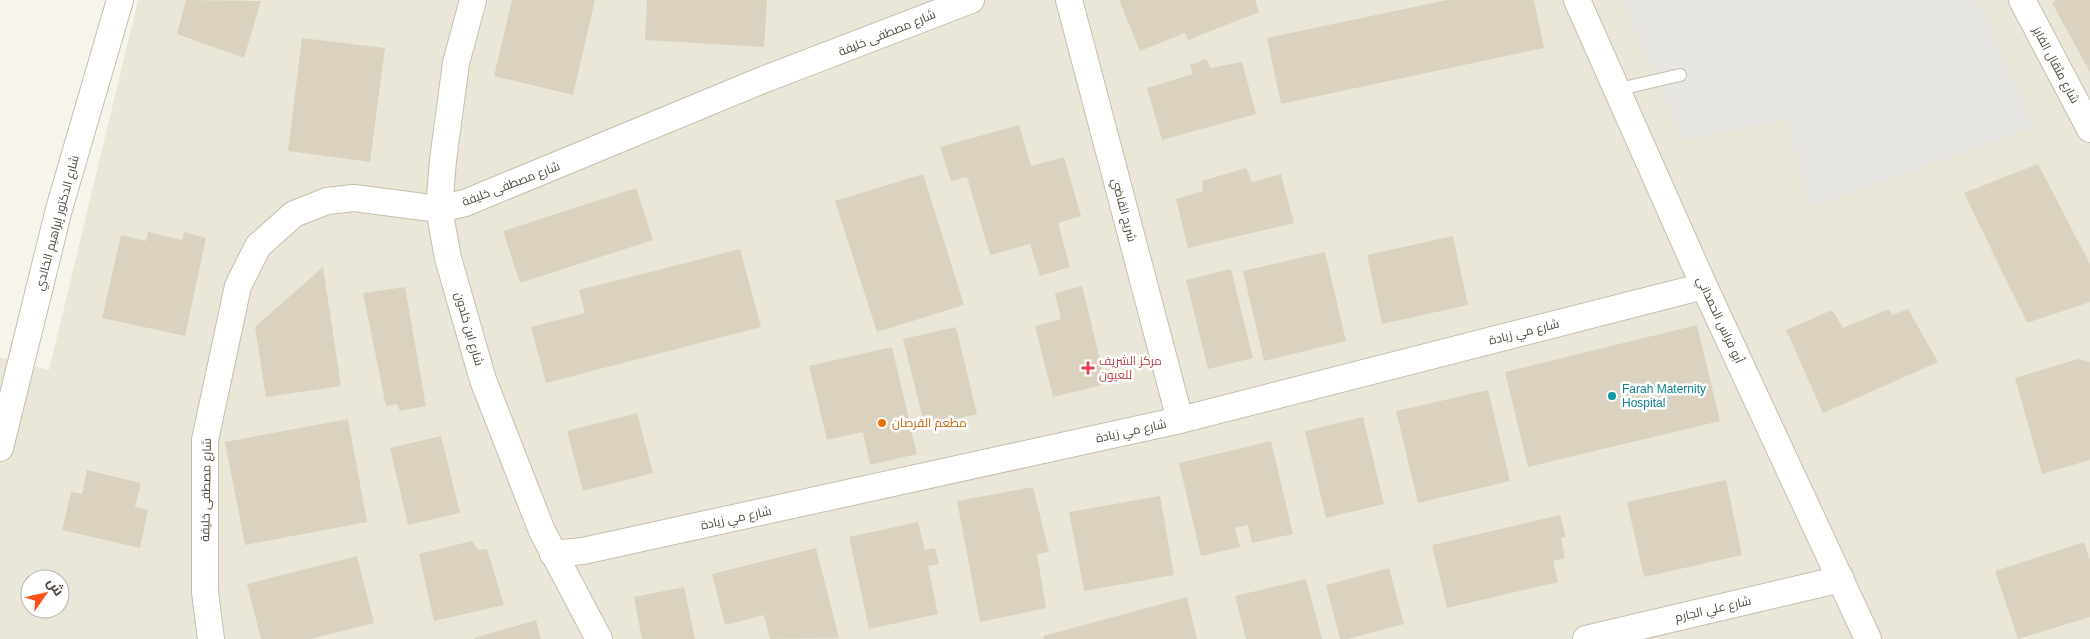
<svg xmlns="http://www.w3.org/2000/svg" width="2090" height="639" viewBox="0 0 2090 639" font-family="Arial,Cairo,sans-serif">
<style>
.residential{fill:#ebe7d8;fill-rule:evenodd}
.parking{fill:#e8e6e2}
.building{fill:#dad2bf}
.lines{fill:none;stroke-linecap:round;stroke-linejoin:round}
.lane-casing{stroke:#c3beac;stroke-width:14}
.street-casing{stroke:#c3beac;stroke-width:28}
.lane{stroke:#fff;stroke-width:12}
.street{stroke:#fff;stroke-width:26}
.health-dot{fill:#e0444e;stroke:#fff;stroke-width:2}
.culture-dot{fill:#0f9aa8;stroke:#fff;stroke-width:2}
.food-dot{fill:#e8710a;stroke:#fff;stroke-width:2}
.labels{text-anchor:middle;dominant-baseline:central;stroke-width:5;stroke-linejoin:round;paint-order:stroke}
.street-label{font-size:12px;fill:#4c4637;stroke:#fff}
.health-label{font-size:12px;fill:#be3a42;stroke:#fff;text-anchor:start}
.culture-label{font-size:12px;fill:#0d838f;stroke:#fff;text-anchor:start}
.food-label{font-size:12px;fill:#c56008;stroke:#fff;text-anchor:start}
</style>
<rect width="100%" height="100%" fill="#f7f4eb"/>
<path class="residential" d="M 138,0 L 2090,0 L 2090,639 L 0,639 L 0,357 L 49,370 ZM 30,579 L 60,579 L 60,609 L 30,609 Z"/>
<path class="parking" d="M 1622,0 L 1978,0 L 2034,127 L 1810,208 L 1787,120 L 1684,140 Z"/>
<g class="building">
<path d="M 186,0 L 261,1 L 244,58 L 177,34 Z"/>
<path d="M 512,0 L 595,0 L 573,95 L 494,76 Z"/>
<path d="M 647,0 L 767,0 L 764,47 L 645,40 Z"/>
<path d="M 1119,0 L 1255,0 L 1259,12 L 1188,40 L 1185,33 L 1140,51 Z"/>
<path d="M 1447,0 L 1534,0 L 1544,48 L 1281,104 L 1267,38 Z"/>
<path d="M 2056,0 L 2090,0 L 2090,72 L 2052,3 Z"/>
<path d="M 302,38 L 385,48 L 370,162 L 288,151 Z"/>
<path d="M 1206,59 L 1211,68 L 1242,62 L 1256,114 L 1162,140 L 1147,88 L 1193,74 L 1190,65 Z"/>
<path d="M 1019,125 L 1031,166 L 1064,157 L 1081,216 L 1058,223 L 1070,267 L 1040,276 L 1030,244 L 990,255 L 967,177 L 951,181 L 940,147 Z"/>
<path d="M 2038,164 L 2090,264 L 2090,302 L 2027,323 L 1964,193 Z"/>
<path d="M 1246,168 L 1252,182 L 1281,174 L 1294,223 L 1188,248 L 1176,199 L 1203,191 L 1202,181 Z"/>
<path d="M 923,174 L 964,305 L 877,332 L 835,201 Z"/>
<path d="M 636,188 L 653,240 L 520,283 L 503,231 Z"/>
<path d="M 148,232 L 182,240 L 184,232 L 206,238 L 185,336 L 102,318 L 121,235 L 146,241 Z"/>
<path d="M 1453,236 L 1468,305 L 1382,324 L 1367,255 Z"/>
<path d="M 740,249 L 761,327 L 546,383 L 531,327 L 585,313 L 579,290 Z"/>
<path d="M 1325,252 L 1346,341 L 1264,361 L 1243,271 Z"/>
<path d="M 323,267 L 341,386 L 266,397 L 255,327 Z"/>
<path d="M 1231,269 L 1253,358 L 1208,369 L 1186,280 Z"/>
<path d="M 1082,286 L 1106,384 L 1053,397 L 1035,326 L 1061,319 L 1055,293 Z"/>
<path d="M 405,287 L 426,406 L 400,411 L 397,404 L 386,406 L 363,293 Z"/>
<path d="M 1889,309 L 1892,315 L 1908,309 L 1938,362 L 1823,413 L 1786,330 L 1832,310 L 1843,328 Z"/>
<path d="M 1697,325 L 1720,421 L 1528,467 L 1505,372 Z"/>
<path d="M 956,327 L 977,414 L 925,427 L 903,339 Z"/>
<path d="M 892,347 L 917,454 L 870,465 L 863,432 L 827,440 L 809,366 Z"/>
<path d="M 2078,359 L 2090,362 L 2090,460 L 2042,474 L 2015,378 Z"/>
<path d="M 1488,390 L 1510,481 L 1418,503 L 1396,411 Z"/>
<path d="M 637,413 L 653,473 L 583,491 L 567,431 Z"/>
<path d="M 1363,417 L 1384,504 L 1326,518 L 1305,431 Z"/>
<path d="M 348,419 L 367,522 L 245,545 L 225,442 Z"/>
<path d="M 441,436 L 460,513 L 408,525 L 390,448 Z"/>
<path d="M 1271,441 L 1293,534 L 1252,543 L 1248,525 L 1235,528 L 1240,547 L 1201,556 L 1179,463 Z"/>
<path d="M 87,470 L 141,483 L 135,507 L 148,510 L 140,548 L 62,530 L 71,492 L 82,494 Z"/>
<path d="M 1726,480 L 1742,555 L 1644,577 L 1627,502 Z"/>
<path d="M 1033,487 L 1049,552 L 1037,554 L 1046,608 L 980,622 L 957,501 Z"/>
<path d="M 1160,496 L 1174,575 L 1084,591 L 1069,512 Z"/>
<path d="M 1560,515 L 1566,537 L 1561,538 L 1565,558 L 1553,561 L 1558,582 L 1447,608 L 1432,545 Z"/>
<path d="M 918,522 L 925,550 L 935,548 L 939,564 L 928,566 L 938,614 L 869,629 L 849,537 Z"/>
<path d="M 472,541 L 478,550 L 487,549 L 504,605 L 434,621 L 419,554 Z"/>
<path d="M 2084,542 L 2090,560 L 2090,617 L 2018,639 L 1995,571 Z"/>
<path d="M 816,548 L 839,638 L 770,639 L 764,615 L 725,625 L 712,574 Z"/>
<path d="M 357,556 L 374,623 L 310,639 L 261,639 L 247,584 Z"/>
<path d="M 1389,568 L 1404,624 L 1348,639 L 1340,639 L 1326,585 Z"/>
<path d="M 1306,579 L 1322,639 L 1246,639 L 1235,596 Z"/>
<path d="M 684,587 L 695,639 L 642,639 L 634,597 Z"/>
<path d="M 1187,597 L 1197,639 L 1044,639 L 1043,636 Z"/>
<path d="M 536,620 L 541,639 L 474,639 L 474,638 Z"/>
</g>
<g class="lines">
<defs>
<path id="lane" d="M 1615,90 L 1680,75"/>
<g id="street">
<path d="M 473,0 L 456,63 L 443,160 L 439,209 L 448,258 L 483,380 L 542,531 L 599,639"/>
<path d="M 1069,0 L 1180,420"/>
<path d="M 1577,0 L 1704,286 L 1868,639"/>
<path d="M 2022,0 L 2090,129"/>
<path d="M 0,448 L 59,209 L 120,0"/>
<path d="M 553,554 L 583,551 L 1180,420 L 1704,286"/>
<path d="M 211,639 L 205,592 L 205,440 L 238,286 L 258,246 L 294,214 L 327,201 L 354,198 L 439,209 L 465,203 L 765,79 L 971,0"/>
<path d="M 1586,639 L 1841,579"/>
</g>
</defs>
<use href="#lane" class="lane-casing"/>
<use href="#street" class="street-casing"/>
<use href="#lane" class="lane"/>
<use href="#street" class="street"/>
</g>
<path class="health-dot" d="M1085.5 360.5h5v5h5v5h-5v5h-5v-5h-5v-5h5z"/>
<circle class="culture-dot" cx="1612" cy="396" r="5"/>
<circle class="food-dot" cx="882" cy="423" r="5"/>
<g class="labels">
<g class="street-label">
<text transform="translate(887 33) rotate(-22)">شارع مصطفى خليفة</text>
<text transform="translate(2056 65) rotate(62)">شارع مثقال الفايز</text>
<text transform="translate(511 184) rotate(-21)">شارع مصطفى خليفة</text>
<text transform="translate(1124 210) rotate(75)">شريح القاضي</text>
<text transform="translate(57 223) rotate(-75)">شارع الدكتور إبراهيم الخالدي</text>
<text transform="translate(1720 320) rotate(65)">أبو فراس الحمداني</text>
<text transform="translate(469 329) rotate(74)">شارع ابن خلدون</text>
<text transform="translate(1524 332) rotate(-14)">شارع مي زيادة</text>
<text transform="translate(1131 431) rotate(-12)">شارع مي زيادة</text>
<text transform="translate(206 490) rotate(-89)">شارع مصطفى خليفة</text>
<text transform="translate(736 518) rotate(-12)">شارع مي زيادة</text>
<text transform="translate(1713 609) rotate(-13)">شارع علي الجارم</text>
</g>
<g class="health-label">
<text x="1099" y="361">مركز الشريف<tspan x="1099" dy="14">للعيون</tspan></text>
</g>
<g class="culture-label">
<text x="1622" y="389">Farah Maternity<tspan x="1622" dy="14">Hospital</tspan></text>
</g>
<g class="food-label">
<text x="892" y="423">مطعم القرصان</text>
</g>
</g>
<g transform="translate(45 594) rotate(56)"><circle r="24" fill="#ffffff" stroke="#b7b5af"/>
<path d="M0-4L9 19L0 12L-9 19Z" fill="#ff5219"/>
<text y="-8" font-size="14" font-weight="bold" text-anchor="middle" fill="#4c4637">ش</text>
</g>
</svg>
